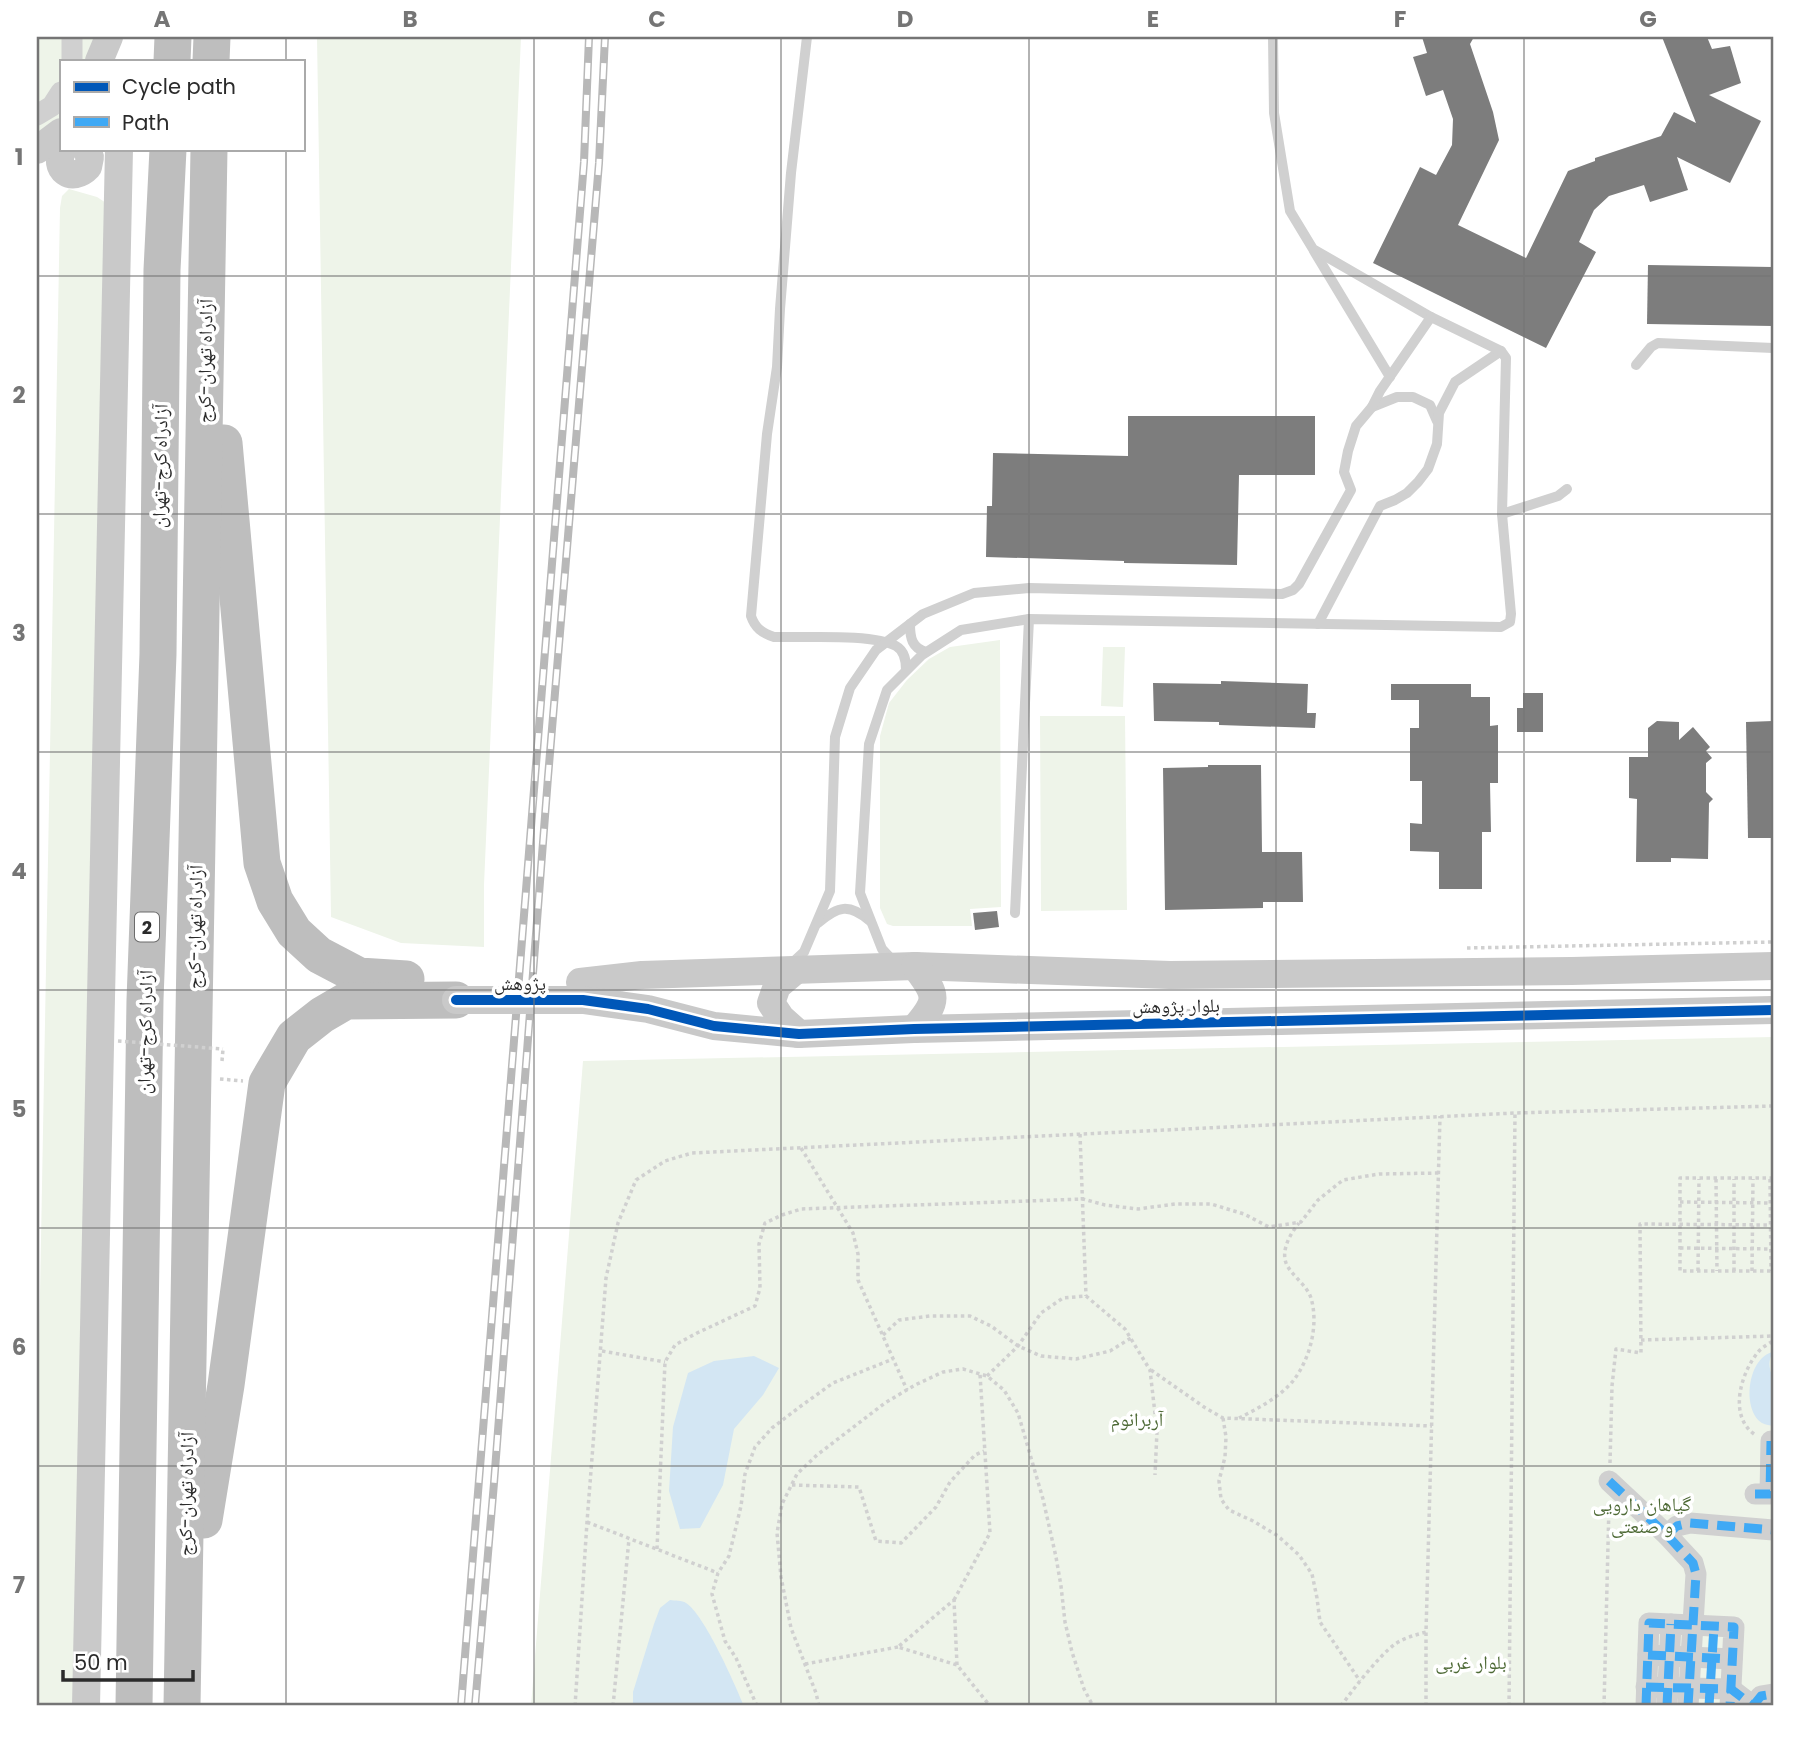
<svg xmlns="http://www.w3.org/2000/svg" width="1810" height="1743" viewBox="0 0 1810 1743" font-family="Poppins,'Noto Naskh Arabic',sans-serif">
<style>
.green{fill:#eef4e9}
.water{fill:#d3e6f3}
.building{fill:#7d7d7d}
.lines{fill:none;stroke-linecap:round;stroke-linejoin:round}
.path{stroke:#d0d0d0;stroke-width:3.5;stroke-dasharray:3.5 3.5;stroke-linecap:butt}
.lane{stroke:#d0d0d0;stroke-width:10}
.street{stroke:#d0d0d0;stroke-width:21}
.secondary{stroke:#c9c9c9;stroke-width:28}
.highway{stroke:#bebebe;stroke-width:37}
.rail-casing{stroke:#b8b8b8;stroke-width:8}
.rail{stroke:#fff;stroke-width:5;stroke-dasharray:16;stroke-linecap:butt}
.path-bridge{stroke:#d0d0d0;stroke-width:3.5;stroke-dasharray:3.5 3.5;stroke-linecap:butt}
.secondary-bridge{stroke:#c9c9c9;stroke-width:28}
.quiet{stroke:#3fa9f5;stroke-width:9;stroke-dasharray:18 9;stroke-linecap:butt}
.cycleway-casing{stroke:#fff;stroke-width:15}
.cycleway{stroke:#0057b8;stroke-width:10}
.grid{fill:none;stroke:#757575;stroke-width:2;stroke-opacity:0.55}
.labels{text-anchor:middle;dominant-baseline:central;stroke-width:7;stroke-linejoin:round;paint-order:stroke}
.shield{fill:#fff;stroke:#6b6b6b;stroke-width:2}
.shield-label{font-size:18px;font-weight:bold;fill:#2b2b2b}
.street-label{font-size:19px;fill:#2b2b2b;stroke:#fff}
.park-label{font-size:19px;fill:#4e6a36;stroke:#fff}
.neatline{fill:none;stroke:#757575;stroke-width:2.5}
.grid-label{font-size:23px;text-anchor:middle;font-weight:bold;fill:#757575}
</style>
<rect width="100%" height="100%" fill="#fff"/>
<g class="green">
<path d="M 37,37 L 100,37 L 94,61 L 61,61 L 61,120 L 37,141 Z"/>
<path d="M 317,37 L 521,37 L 484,885 L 484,947 L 401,943 L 331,917 Z"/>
<path d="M 69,189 L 97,197 L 106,203 L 75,1706 L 37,1706 L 37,1457 L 60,208 L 62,196 Z"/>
<path d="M 1000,640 L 1001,907 L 970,909 L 972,926 L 893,926 L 887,924 L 880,908 L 880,736 L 889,703 L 907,680 L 929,659 L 950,647 Z"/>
<path d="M 1103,647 L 1125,647 L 1123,707 L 1101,706 Z"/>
<path d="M 1040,716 L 1125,716 L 1127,910 L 1041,911 Z"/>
<path d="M 1773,1037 L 1773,1706 L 531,1706 L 583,1061 Z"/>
</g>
<g class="water">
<path d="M 1773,1352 C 1765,1367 1773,1370 1773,1385 C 1774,1399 1773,1413 1773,1426 C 1770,1425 1766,1425 1762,1423 C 1741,1409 1748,1357 1773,1352 Z"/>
<path d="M 754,1356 L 779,1368 L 763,1395 L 734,1429 L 723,1485 L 700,1528 L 680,1529 L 669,1491 L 673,1427 L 688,1373 L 714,1361 Z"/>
<path d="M 670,1600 C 675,1601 682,1600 686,1603 C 704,1614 735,1684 744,1706 L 633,1706 L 633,1692 L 654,1624 L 660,1608 Z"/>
</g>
<g class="building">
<path d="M 1422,37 L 1474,37 L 1470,44 L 1493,112 L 1499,140 L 1458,225 L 1526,258 L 1568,171 L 1595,161 L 1595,158 L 1661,136 L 1674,112 L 1696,123 L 1662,37 L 1707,37 L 1712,49 L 1730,46 L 1741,83 L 1709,95 L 1761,121 L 1730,183 L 1677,157 L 1688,190 L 1650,202 L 1644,185 L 1609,196 L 1594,210 L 1579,242 L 1596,252 L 1546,348 L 1373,263 L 1420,167 L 1436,175 L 1452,145 L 1453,119 L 1443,90 L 1426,96 L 1413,57 L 1427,53 Z"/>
<path d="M 1648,265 L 1773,267 L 1773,326 L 1647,324 Z"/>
<path d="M 1128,416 L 1315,416 L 1315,475 L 1239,475 L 1237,565 L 1124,563 L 1124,561 L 986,557 L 987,506 L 992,506 L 993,453 L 1128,456 Z"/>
<path d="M 1221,681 L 1308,684 L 1307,713 L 1316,713 L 1315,728 L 1219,725 L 1219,722 L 1154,721 L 1153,683 L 1221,684 Z"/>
<path d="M 1391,684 L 1471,684 L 1471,697 L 1490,697 L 1490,726 L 1498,725 L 1498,783 L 1490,783 L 1491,832 L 1482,832 L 1482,889 L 1439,889 L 1439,852 L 1410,851 L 1410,823 L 1422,824 L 1422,781 L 1410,781 L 1410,728 L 1419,728 L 1419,700 L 1391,700 Z"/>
<path d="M 1523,693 L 1543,693 L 1543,732 L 1517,732 L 1517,708 L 1523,708 Z"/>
<path d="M 1657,721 L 1679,722 L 1679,740 L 1693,727 L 1710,747 L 1706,751 L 1712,758 L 1706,763 L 1706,792 L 1713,799 L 1709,803 L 1708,859 L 1671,858 L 1671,862 L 1636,862 L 1637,799 L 1629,798 L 1629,757 L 1648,757 L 1648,728 Z"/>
<path d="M 1773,721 L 1773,838 L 1748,838 L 1746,722 Z"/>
<path d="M 1208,765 L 1261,765 L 1262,852 L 1302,852 L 1303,902 L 1263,902 L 1263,908 L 1165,910 L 1163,768 L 1208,767 Z"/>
<path d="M 997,911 L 999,927 L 975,930 L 973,913 Z"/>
</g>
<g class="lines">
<g class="path">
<path d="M 1467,948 L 1773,942"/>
<path d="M 222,1061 L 223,1049"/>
<path d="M 220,1079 L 243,1081"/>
<path d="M 1080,1134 L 1086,1296"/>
<path d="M 801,1148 L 853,1233 L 858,1254 L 858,1280 L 907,1390"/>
<path d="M 1773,1178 L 1680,1178 L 1680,1271 L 1773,1271"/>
<path d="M 1716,1179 L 1717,1271"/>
<path d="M 1770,1179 L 1771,1271"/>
<path d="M 1680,1202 L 1773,1203"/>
<path d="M 1680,1248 L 1773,1249"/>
<path d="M 1698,1271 L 1699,1179"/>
<path d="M 1734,1271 L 1734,1179"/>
<path d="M 1752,1271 L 1753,1179"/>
<path d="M 883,1335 L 899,1320 L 930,1316 L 970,1316 L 991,1326 L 1018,1346 L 1041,1356 L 1076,1359 L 1110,1351 L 1131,1338"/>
<path d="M 1641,1340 L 1773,1336"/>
<path d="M 602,1351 L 665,1362"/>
<path d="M 1151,1370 L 1204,1407 L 1223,1418 L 1432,1426"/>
<path d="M 987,1376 L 1018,1346 L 1041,1313 L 1063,1298 L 1086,1296 L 1125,1329 L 1150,1370 L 1157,1431 L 1155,1475"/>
<path d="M 1223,1418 L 1226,1437 L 1225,1457 L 1219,1481 L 1221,1499 L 1229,1510 L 1253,1521 L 1278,1536 L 1299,1555 L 1312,1574 L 1317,1598 L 1320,1622 L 1360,1681"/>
<path d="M 1239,1418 C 1257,1409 1280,1397 1293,1381 C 1310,1359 1319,1325 1311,1298 C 1307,1285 1290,1274 1286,1263 C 1281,1249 1291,1233 1299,1223"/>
<path d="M 1754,1434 C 1728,1415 1741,1372 1759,1351 C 1763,1347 1768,1344 1773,1341"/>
<path d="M 1610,1463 L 1612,1386 L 1616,1349 L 1641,1353 L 1640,1224 L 1773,1225"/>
<path d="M 792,1485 L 859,1487 L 876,1541 L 901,1543 L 936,1507 L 950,1482 L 975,1455 L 984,1451"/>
<path d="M 587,1522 L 718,1573"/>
<path d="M 657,1549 L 665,1362 L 675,1345 L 697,1333 L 755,1306 L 760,1288 L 759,1244 L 765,1223 L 782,1215 L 801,1209 L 1083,1199 L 1105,1205 L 1138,1209 L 1175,1204 L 1211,1204 L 1244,1214 L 1269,1227 L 1301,1222 L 1318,1200 L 1343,1180 L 1379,1174 L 1439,1173"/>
<path d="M 954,1600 L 990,1533 L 980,1374"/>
<path d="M 805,1664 L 898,1647"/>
<path d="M 957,1665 L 954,1600 L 898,1647 L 957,1665 L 990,1706"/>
<path d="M 575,1706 L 587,1522 L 606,1278 L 618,1223 L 636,1180 L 665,1161 L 692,1153 L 1515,1113 L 1773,1106"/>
<path d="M 613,1706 L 629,1539"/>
<path d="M 757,1706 L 736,1658 L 725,1641 L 712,1594 L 718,1573 L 729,1556 L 741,1506 L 745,1474 L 755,1447 L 772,1428 L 801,1406 L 833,1383 L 893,1359"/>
<path d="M 819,1706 L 816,1693 L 791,1628 L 781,1577 L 777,1533 L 782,1504 L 797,1474 L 817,1455 L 885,1403 L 915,1385 L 943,1372 L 963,1369 L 987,1376 L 1004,1390 L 1018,1413 L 1043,1499 L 1056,1557 L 1061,1586 L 1065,1622 L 1072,1652 L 1084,1689 L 1093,1706"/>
<path d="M 1341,1706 C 1354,1688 1378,1657 1395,1644 C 1404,1638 1415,1635 1426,1632"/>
<path d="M 1426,1706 L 1426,1632 L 1440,1116"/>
<path d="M 1509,1706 L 1515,1113"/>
<path d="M 1604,1706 L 1609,1505"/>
</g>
<g class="lane">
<path d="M 807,37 L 791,173 L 780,309 L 777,367 L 767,434 L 751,616 C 755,628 762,633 774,637 C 803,638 873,633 896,646 C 905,651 906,661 906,670"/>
<path d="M 1314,251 L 1390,377"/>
<path d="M 1636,365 L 1651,347 L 1658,343 L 1773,348"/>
<path d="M 1372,407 L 1397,397 L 1413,397 L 1430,405 L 1437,421"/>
<path d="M 1502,514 L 1558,496 L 1567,489"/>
<path d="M 910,624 C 910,638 912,648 926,652"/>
<path d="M 1318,624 L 1380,506 L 1395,500 L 1407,493 L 1418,482 L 1428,469 L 1437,444 L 1439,413 L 1455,382 L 1501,351"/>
<path d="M 1015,913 L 1029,619"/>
<path d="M 818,923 C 838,906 849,903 870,921"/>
<path d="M 895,963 L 882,949 L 860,893 L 869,744 L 887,690 L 922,655 L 961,630 L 1029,619 L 1501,627 L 1510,622 L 1511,614 L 1502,514 L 1506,358 L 1501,351 L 1431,317 L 1313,249 L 1290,211 L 1274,113 L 1273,37"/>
<path d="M 790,965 L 804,952 L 830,891 L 835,737 L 850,688 L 876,650 L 923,614 L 974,593 L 1029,588 L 1282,594 L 1293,590 L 1299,584 L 1351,490 L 1344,472 L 1348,451 L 1356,426 L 1372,407 L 1380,391 L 1431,317"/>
</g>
<g class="street">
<path d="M 72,37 L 72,61"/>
<path d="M 37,115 L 52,106 L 61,92"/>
<path d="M 1609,1481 L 1667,1535 L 1693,1563 L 1696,1574 L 1688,1706"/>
<path d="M 1755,1494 L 1770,1494 L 1771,1441"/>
<path d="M 1667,1535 L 1677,1526 L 1690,1523 L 1773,1530"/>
<path d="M 1648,1655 L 1732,1659"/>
<path d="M 1646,1687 L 1731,1689 L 1753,1706"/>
<path d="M 1646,1706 L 1649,1623 L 1734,1627 L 1730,1706"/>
<path d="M 1667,1706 L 1671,1624"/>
<path d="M 1753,1706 L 1761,1696 L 1773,1694"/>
</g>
<g class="secondary">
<path d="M 99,61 L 109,37"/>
<path d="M 63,149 C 52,169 72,184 88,167 L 90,157 L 86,149"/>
<path d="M 37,150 L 61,132"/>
<path d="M 796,970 L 777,986 L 771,1003 L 781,1018 L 799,1034"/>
<path d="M 580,982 L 642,975 L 915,966 L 1170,975 L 1572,971 L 1773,966"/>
<path d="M 583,1000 L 648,1009 L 714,1026 L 799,1034 L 914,1029 L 1773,1010"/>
<path d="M 914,1029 C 939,1000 938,996 915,966"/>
<path d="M 86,1706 L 119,149"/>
</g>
<g class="highway">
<path d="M 172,61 L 173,37"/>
<path d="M 211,61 L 212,37"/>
<path d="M 224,443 L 262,863 L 275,901 L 294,932 L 319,955 L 359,976 L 406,979"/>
<path d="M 204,1520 L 226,1385 L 267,1083 L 294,1037 L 322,1015 L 346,1001 L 456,1000"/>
<path d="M 134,1706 L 145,1000 L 158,654 L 162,270 L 168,149"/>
<path d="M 182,1706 L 209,149"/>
</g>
<defs>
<g id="rail">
<path d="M 461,1706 L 584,162 L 589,37"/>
<path d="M 475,1706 L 494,1483 L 548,777 L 599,163 L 605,37"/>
</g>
</defs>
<use href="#rail" class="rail-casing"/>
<use href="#rail" class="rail"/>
<path class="path-bridge" d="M 118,1041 L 223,1049"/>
<path class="secondary-bridge" d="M 456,1000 L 583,1000"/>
<g class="quiet">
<path d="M 1609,1481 L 1667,1535 L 1693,1563 L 1696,1574 L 1688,1706"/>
<path d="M 1755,1494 L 1770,1494 L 1771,1441"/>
<path d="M 1667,1535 L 1677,1526 L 1690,1523 L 1773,1530"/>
<path d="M 1648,1655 L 1732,1659"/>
<path d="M 1646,1687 L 1731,1689 L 1753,1706"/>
<path d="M 1646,1706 L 1649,1623 L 1734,1627 L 1730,1706"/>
<path d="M 1667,1706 L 1671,1624"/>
<path d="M 1709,1706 L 1714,1627"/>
<path d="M 1753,1706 L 1761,1696 L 1773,1694"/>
</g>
<defs>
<path id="cycleway" d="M 456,1000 L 583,1000 L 648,1009 L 714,1026 L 799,1034 L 914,1029 L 1773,1010"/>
</defs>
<use href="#cycleway" class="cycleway-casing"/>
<use href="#cycleway" class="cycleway"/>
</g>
<path class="grid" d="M 286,37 L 286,61M 534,37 L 534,1706M 781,37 L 781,1706M 1029,37 L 1029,1706M 1276,37 L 1276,1706M 1524,37 L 1524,1706M 286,149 L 286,1706M 37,276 L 1773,276M 37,514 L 1773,514M 37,752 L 1773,752M 37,990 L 1773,990M 37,1228 L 1773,1228M 37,1466 L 1773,1466"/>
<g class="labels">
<rect class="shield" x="135" y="912.5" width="24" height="29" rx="5"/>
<g class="shield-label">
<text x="147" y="927">2</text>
</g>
<g class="street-label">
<text transform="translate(205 361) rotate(-89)">آزادراه تهران-کرج</text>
<text transform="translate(160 466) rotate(-89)">آزادراه کرج-تهران</text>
<text transform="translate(195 927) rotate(-89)">آزادراه تهران-کرج</text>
<text x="520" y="983">پژوهش</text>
<text transform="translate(1176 1006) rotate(-1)">بلوار پژوهش</text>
<text transform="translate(145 1032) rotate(-89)">آزادراه کرج-تهران</text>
<text transform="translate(186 1494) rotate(-89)">آزادراه تهران-کرج</text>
</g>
<g class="park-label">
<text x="1137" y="1419">آربرانوم</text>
<text x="1642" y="1504">گیاهان دارویی<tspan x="1642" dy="22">و صنعتی</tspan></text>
<text x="1471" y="1662">بلوار غربی</text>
</g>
</g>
<rect width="1810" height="1743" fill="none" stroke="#ffffff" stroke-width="77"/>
<rect x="60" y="60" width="245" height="91" fill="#ffffff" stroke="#aaaaaa" stroke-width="2"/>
<rect x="74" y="82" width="35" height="10" fill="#0057b8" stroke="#aaaaaa" stroke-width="2"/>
<text x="122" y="94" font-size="21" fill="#2b2b2b">Cycle path</text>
<rect x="74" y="117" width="35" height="10" fill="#3fa9f5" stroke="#aaaaaa" stroke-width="2"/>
<text x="122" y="130" font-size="21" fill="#2b2b2b">Path</text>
<path d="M63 1670v10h130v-10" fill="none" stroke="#2b2b2b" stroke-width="3.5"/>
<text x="74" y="1670" font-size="21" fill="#2b2b2b" stroke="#ffffff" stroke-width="5" paint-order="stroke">50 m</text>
<rect x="38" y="38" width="1734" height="1666" class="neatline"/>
<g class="grid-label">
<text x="162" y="27">A</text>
<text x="410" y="27">B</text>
<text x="657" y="27">C</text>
<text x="905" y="27">D</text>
<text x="1153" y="27">E</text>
<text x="1400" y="27">F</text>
<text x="1648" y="27">G</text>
<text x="19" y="165">1</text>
<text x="19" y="403">2</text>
<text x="19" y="641">3</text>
<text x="19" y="879">4</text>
<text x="19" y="1117">5</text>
<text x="19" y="1355">6</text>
<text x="19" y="1593">7</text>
</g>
</svg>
